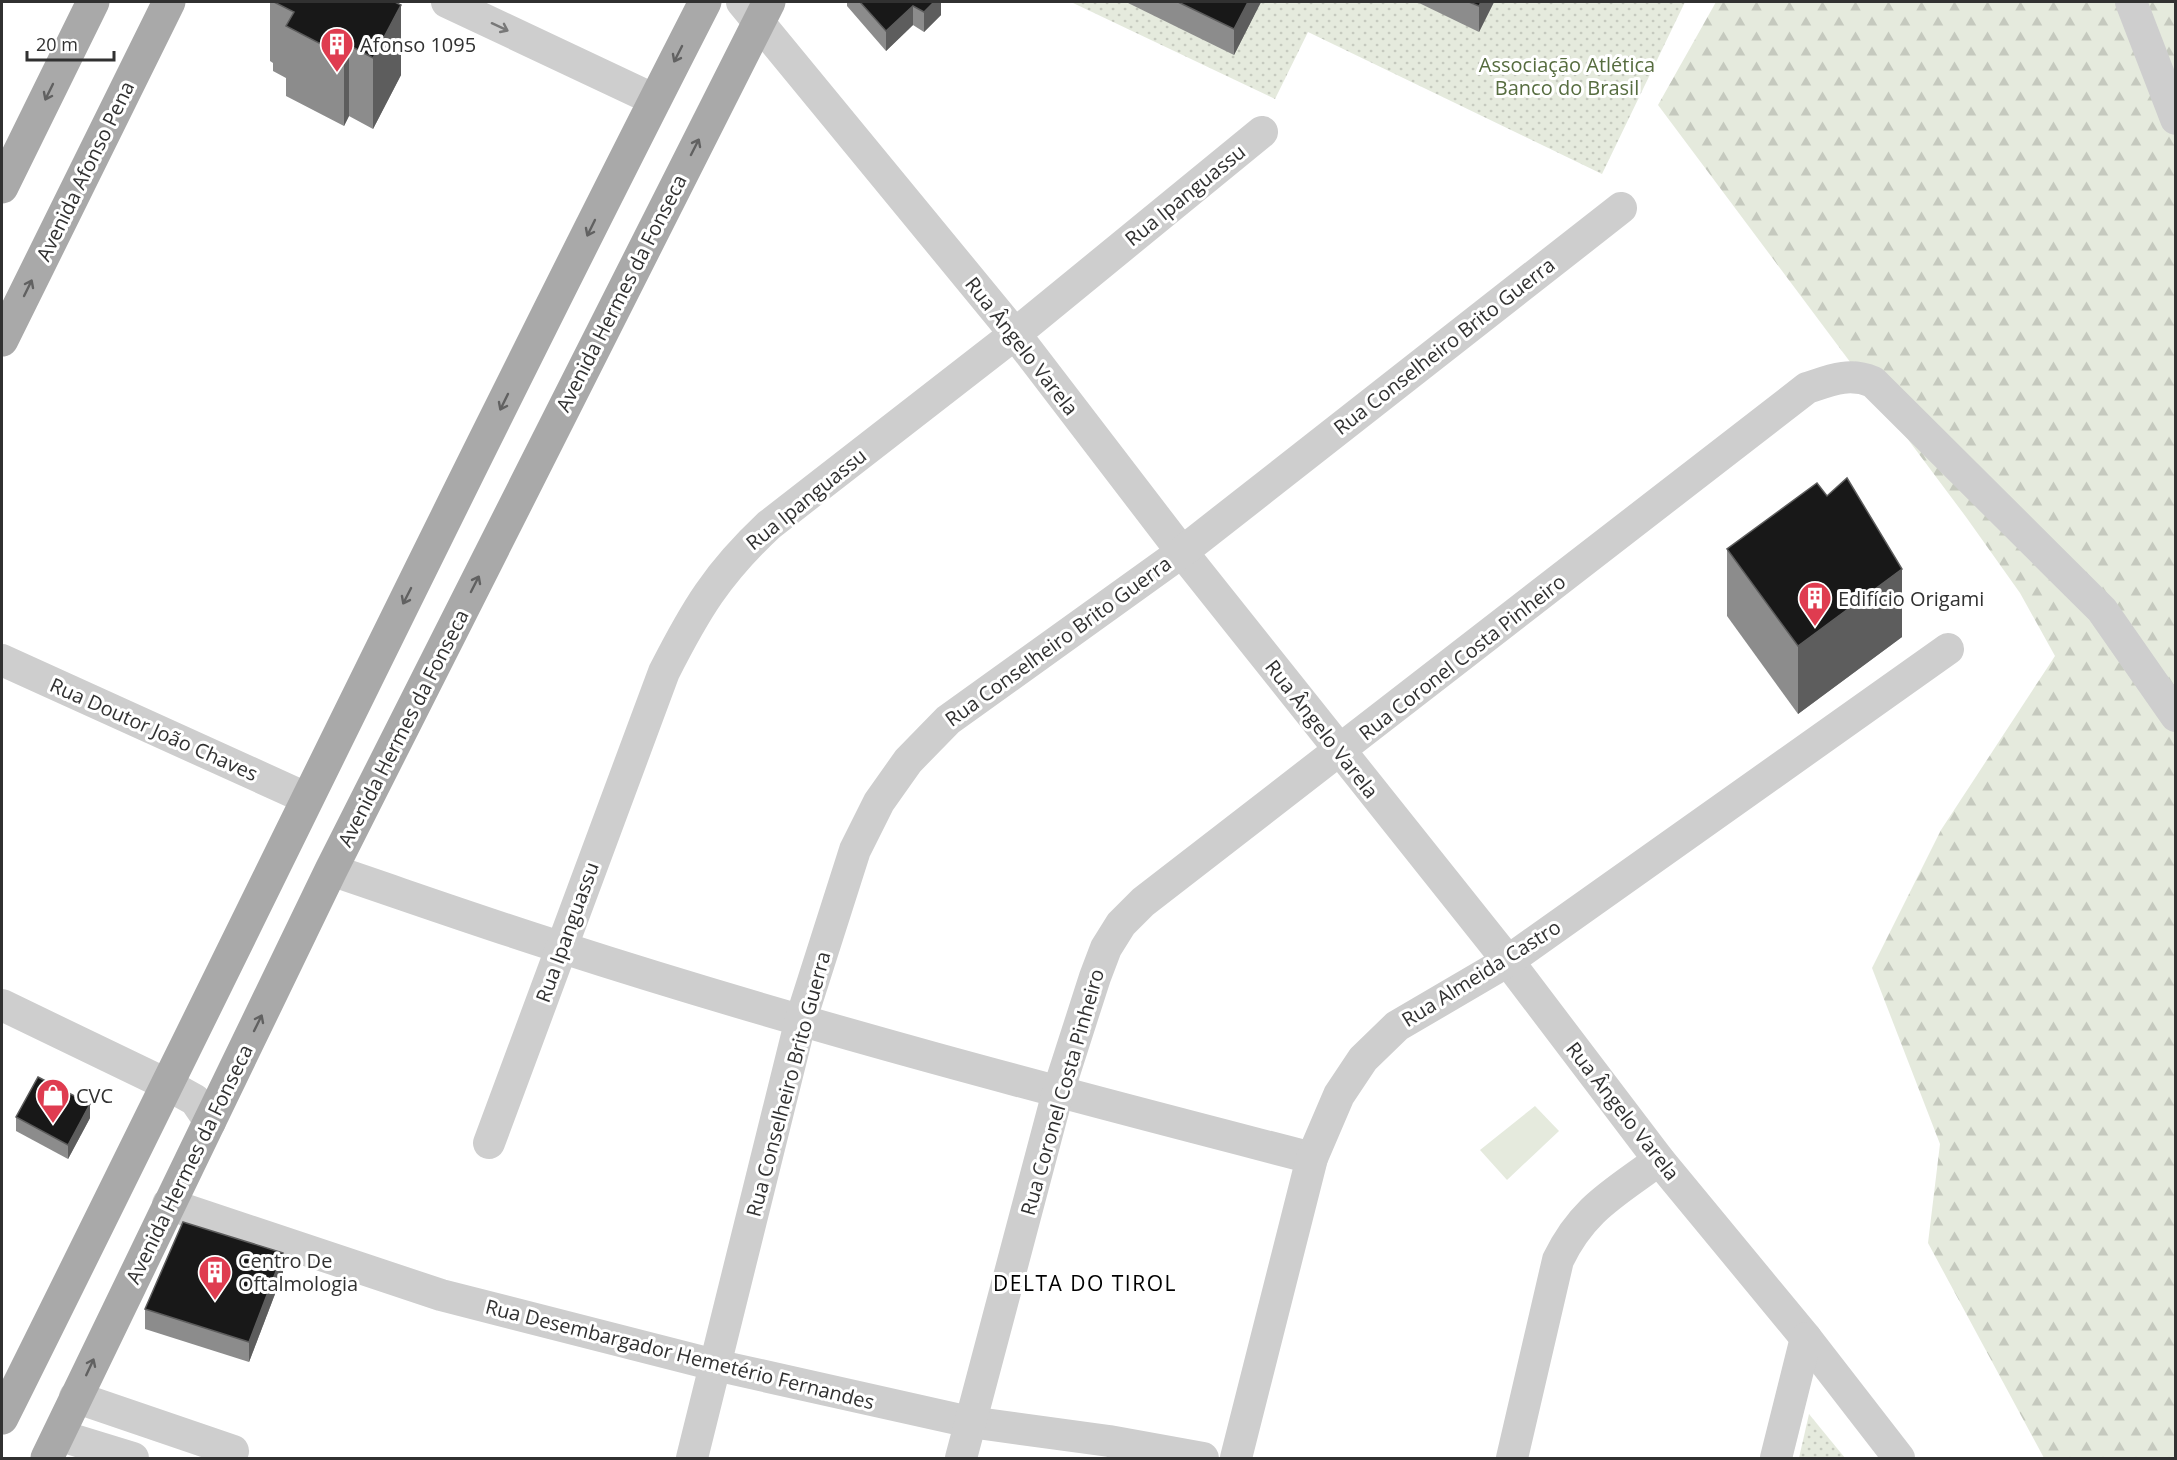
<svg xmlns="http://www.w3.org/2000/svg" width="2177" height="1460" viewBox="0 0 2177 1460" font-family="'Open Sans',sans-serif">
<style>
.green{fill:#e5eadd}
.forest{fill:url(#forest-firs)}
.park{fill:url(#park-dots)}
.lines{fill:none;stroke-linecap:round;stroke-linejoin:round}
.minor{stroke:#cecece;stroke-width:32}
.major{stroke:#a9a9a9;stroke-width:33}
.wall{fill:#8c8c8c}
.shaded-wall{fill:#5d5d5d}
.building{fill:#181818;stroke:#5d5d5d;stroke-width:1.5}
.oneway{stroke:#787878}
.oneway2{stroke:#616161}
.labels{text-anchor:middle;dominant-baseline:central;stroke-width:6;stroke-linejoin:round;paint-order:stroke}
.poi-label{font-size:20px;fill:#313131;stroke:#fff;text-anchor:start}
.park-label{font-size:20px;fill:#566c3f;stroke:#fff}
.street-label{font-size:20px;fill:#313131;stroke:#fff}
.neighbourhood-label{font-size:21px;letter-spacing:1.5px;fill:#000;stroke:#fff}
</style>
<defs>
<pattern id="forest-firs" width="22" height="20" patternUnits="userSpaceOnUse" patternTransform="scale(1.5)"><rect width="22" height="20" fill="#e5eadd"/><path d="M5 1l3.5 6h-7zM16 11l3.5 6h-7z" fill="#c5c9be"/></pattern>
<pattern id="park-dots" width="8" height="8" patternUnits="userSpaceOnUse" patternTransform="scale(1.5)"><rect width="8" height="8" fill="#e5eadd"/><path d="M2 2h.1M6 6h.1" fill="none" stroke="#c5c9be" stroke-width="1.8" stroke-linecap="round"/></pattern>
</defs>
<rect width="100%" height="100%" fill="#fff"/>
<path class="green" d="M 1535,1106 L 1559,1131 L 1507,1180 L 1480,1150 Z"/>
<path class="forest" d="M 1716,2 L 2175,2 L 2175,1458 L 2044,1458 L 1928,1243 L 1940,1144 L 1872,968 L 1941,830 L 2055,656 L 2020,593 L 1966,517 L 1658,105 Z"/>
<g class="park">
<path d="M 1071,2 L 1685,2 L 1602,174 L 1308,32 L 1275,99 Z"/>
<path d="M 1809,1414 L 1845,1458 L 1799,1458 Z"/>
</g>
<g class="lines">
<g class="minor">
<path d="M 447,2 L 655,100"/>
<path d="M 742,2 L 1015,334 L 1182,552 L 1508,961 L 1659,1160 L 1806,1338 L 1899,1458"/>
<path d="M 2131,2 L 2176,119"/>
<path d="M 2,660 L 306,798"/>
<path d="M 331,870 C 408,896 484,923 560,947 C 808,1027 1060,1093 1312,1158"/>
<path d="M 2,1005 L 168,1085 L 195,1100 L 210,1122"/>
<path d="M 489,1143 L 664,672 C 696,609 717,574 769,525 L 1015,334 L 1262,132"/>
<path d="M 168,1204 L 441,1295 L 715,1365 L 970,1422 L 1109,1441 L 1203,1458"/>
<path d="M 75,1397 L 233,1451 L 229,1458"/>
<path d="M 58,1435 L 133,1458"/>
<path d="M 692,1458 L 801,1019 L 855,850 L 879,802 L 908,761 L 948,720 L 1182,552 L 1621,208"/>
<path d="M 961,1458 L 1058,1092 L 1095,977 L 1106,948 L 1121,924 L 1143,902 L 1807,388 C 1831,380 1849,372 1873,382 L 2102,610 L 2176,716"/>
<path d="M 1236,1458 L 1312,1158 L 1339,1095 L 1363,1059 L 1397,1026 L 1508,961 L 1948,649"/>
<path d="M 1512,1458 L 1558,1260 C 1583,1208 1615,1193 1659,1160"/>
<path d="M 1776,1458 L 1806,1338"/>
</g>
<g class="major">
<path d="M 2,187 L 93,2"/>
<path d="M 2,340 L 169,2"/>
<path d="M 2,1418 C 237,947 465,471 705,2"/>
<path d="M 47,1458 L 331,870 L 769,2"/>
</g>
</g>
<g class="wall">
<path d="M 270,2 L 395,2 L 401,75 L 373,129 L 349,116 L 344,126 L 286,96 L 286,78 L 273,71 L 273,63 L 270,61 Z"/>
<path d="M 847,2 L 941,2 L 941,15 L 924,32 L 913,25 L 886,51 L 847,6 Z"/>
<path d="M 1126,2 L 1261,2 L 1234,55 Z"/>
<path d="M 1417,2 L 1494,2 L 1479,32 Z"/>
<path d="M 1727,549 L 1902,637 L 1798,714 L 1727,616 Z"/>
<path d="M 16,1117 L 90,1118 L 68,1159 L 16,1131 Z"/>
<path d="M 283,1273 L 249,1362 L 145,1329 L 145,1309 Z"/>
</g>
<g class="shaded-wall">
<path d="M 934,2 L 941,2 L 941,15 L 924,32 L 924,12 Z"/>
<path d="M 1248,2 L 1261,2 L 1234,55 L 1234,29 Z"/>
<path d="M 1481,2 L 1494,2 L 1479,32 L 1479,6 Z"/>
<path d="M 401,5 L 401,75 L 373,129 L 373,58 Z"/>
<path d="M 913,6 L 913,25 L 886,51 L 886,31 Z"/>
<path d="M 349,45 L 349,116 L 344,126 L 344,56 Z"/>
<path d="M 1902,569 L 1902,637 L 1798,714 L 1798,646 Z"/>
<path d="M 90,1104 L 90,1118 L 68,1159 L 68,1145 Z"/>
<path d="M 283,1253 L 283,1273 L 249,1362 L 249,1342 Z"/>
</g>
<g class="building">
<path d="M 274,2 L 395,2 L 401,5 L 373,58 L 349,45 L 344,56 L 286,26 L 294,12 Z"/>
<path d="M 860,2 L 934,2 L 924,12 L 913,6 L 886,31 Z"/>
<path d="M 1178,2 L 1248,2 L 1234,29 Z"/>
<path d="M 1469,2 L 1481,2 L 1479,6 Z"/>
<path d="M 1847,478 L 1902,569 L 1798,646 L 1727,549 L 1817,483 L 1827,496 Z"/>
<path d="M 38,1077 L 90,1104 L 68,1145 L 16,1117 Z"/>
<path d="M 183,1222 L 283,1253 L 249,1342 L 145,1309 Z"/>
</g>
<defs><path id="oneway-shaft" d="M-6 0H5M1.5-3L5.5 0L1.5 3" fill="none" stroke-width="1.6" stroke-linecap="round" stroke-linejoin="round" transform="scale(1.5)"/></defs>
<use class="oneway" href="#oneway-shaft" transform="translate(500 27) rotate(25)"/>
<g class="oneway2">
<use href="#oneway-shaft" transform="translate(678 54) rotate(117)"/>
<use href="#oneway-shaft" transform="translate(49 92) rotate(116)"/>
<use href="#oneway-shaft" transform="translate(695 147) rotate(-63)"/>
<use href="#oneway-shaft" transform="translate(591 228) rotate(116)"/>
<use href="#oneway-shaft" transform="translate(28 288) rotate(-64)"/>
<use href="#oneway-shaft" transform="translate(504 402) rotate(116)"/>
<use href="#oneway-shaft" transform="translate(475 584) rotate(-63)"/>
<use href="#oneway-shaft" transform="translate(407 596) rotate(117)"/>
<use href="#oneway-shaft" transform="translate(258 1023) rotate(-64)"/>
<use href="#oneway-shaft" transform="translate(90 1367) rotate(-65)"/>
</g>
<defs>
<symbol id="building-pin" viewBox="-11 -11 22 30"><path d="M0 17L-7.5 6A9.5 9.5 0 1 1 7.5 6Z" fill="#df3c50" stroke="#fff"/><path d="M-4-6H4V6H1V3H-1V6H-4ZM-2.5-4.3h1.7v1.8h-1.7ZM.8-4.3h1.7v1.8H.8ZM-2.5-1h1.7V.8h-1.7ZM.8-1h1.7V.8H.8Z" fill="#fff"/></symbol>
<symbol id="shop-pin" viewBox="-11 -11 22 30"><path d="M0 17L-7.5 6A9.5 9.5 0 1 1 7.5 6Z" fill="#df3c50" stroke="#fff"/><path d="M-5-2.5h2.3a2.7 3.5 0 0 1 5.4 0H5L5.5 6h-11ZM-1.5-2.5h3a1.5 2.3 0 0 0-3 0Z" fill="#fff"/></symbol>
</defs>
<g fill-rule="evenodd">
<use href="#building-pin" x="318" y="25" width="38" height="52"/>
<use href="#building-pin" x="1796" y="579" width="38" height="52"/>
<use href="#shop-pin" x="34" y="1076" width="38" height="52"/>
<use href="#building-pin" x="196" y="1253" width="38" height="52"/>
</g>
<g class="labels">
<g class="poi-label">
<text x="360" y="44">Afonso 1095</text>
<text x="1838" y="598">Edifício Origami</text>
<text x="76" y="1095">CVC</text>
<text x="238" y="1260">Centro De<tspan x="238" dy="23">Oftalmologia</tspan></text>
</g>
<g class="park-label">
<text x="1567" y="64">Associação Atlética<tspan x="1567" dy="23">Banco do Brasil</tspan></text>
</g>
<g class="street-label">
<text transform="translate(85 171) rotate(-64)">Avenida Afonso Pena</text>
<text transform="translate(1185 195) rotate(-39)">Rua Ipanguassu</text>
<text transform="translate(621 293) rotate(-63)">Avenida Hermes da Fonseca</text>
<text transform="translate(1022 346) rotate(52)">Rua Ângelo Varela</text>
<text transform="translate(1444 346) rotate(-38)">Rua Conselheiro Brito Guerra</text>
<text transform="translate(806 499) rotate(-39)">Rua Ipanguassu</text>
<text transform="translate(1058 641) rotate(-36)">Rua Conselheiro Brito Guerra</text>
<text transform="translate(1462 657) rotate(-38)">Rua Coronel Costa Pinheiro</text>
<text transform="translate(403 728) rotate(-63)">Avenida Hermes da Fonseca</text>
<text transform="translate(154 729) rotate(24)">Rua Doutor João Chaves</text>
<text transform="translate(1322 729) rotate(52)">Rua Ângelo Varela</text>
<text transform="translate(567 932) rotate(-70)">Rua Ipanguassu</text>
<text transform="translate(1481 973) rotate(-32)">Rua Almeida Castro</text>
<text transform="translate(788 1084) rotate(-75)">Rua Conselheiro Brito Guerra</text>
<text transform="translate(1062 1092) rotate(-74)">Rua Coronel Costa Pinheiro</text>
<text transform="translate(1623 1111) rotate(52)">Rua Ângelo Varela</text>
<text transform="translate(189 1164) rotate(-64)">Avenida Hermes da Fonseca</text>
<text transform="translate(680 1354) rotate(14)">Rua Desembargador Hemetério Fernandes</text>
</g>
<g class="neighbourhood-label">
<text x="1085" y="1283">DELTA DO TIROL</text>
</g>
</g>
<rect width="2177" height="1460" fill="none" stroke="#313131" stroke-width="6"/>
<path d="M27 51v9h87v-9" fill="none" stroke="#313131" stroke-width="3"/>
<text x="36" y="51" font-size="18" fill="#313131" stroke="#ffffff" stroke-width="4.5" paint-order="stroke">20 m</text>
</svg>
